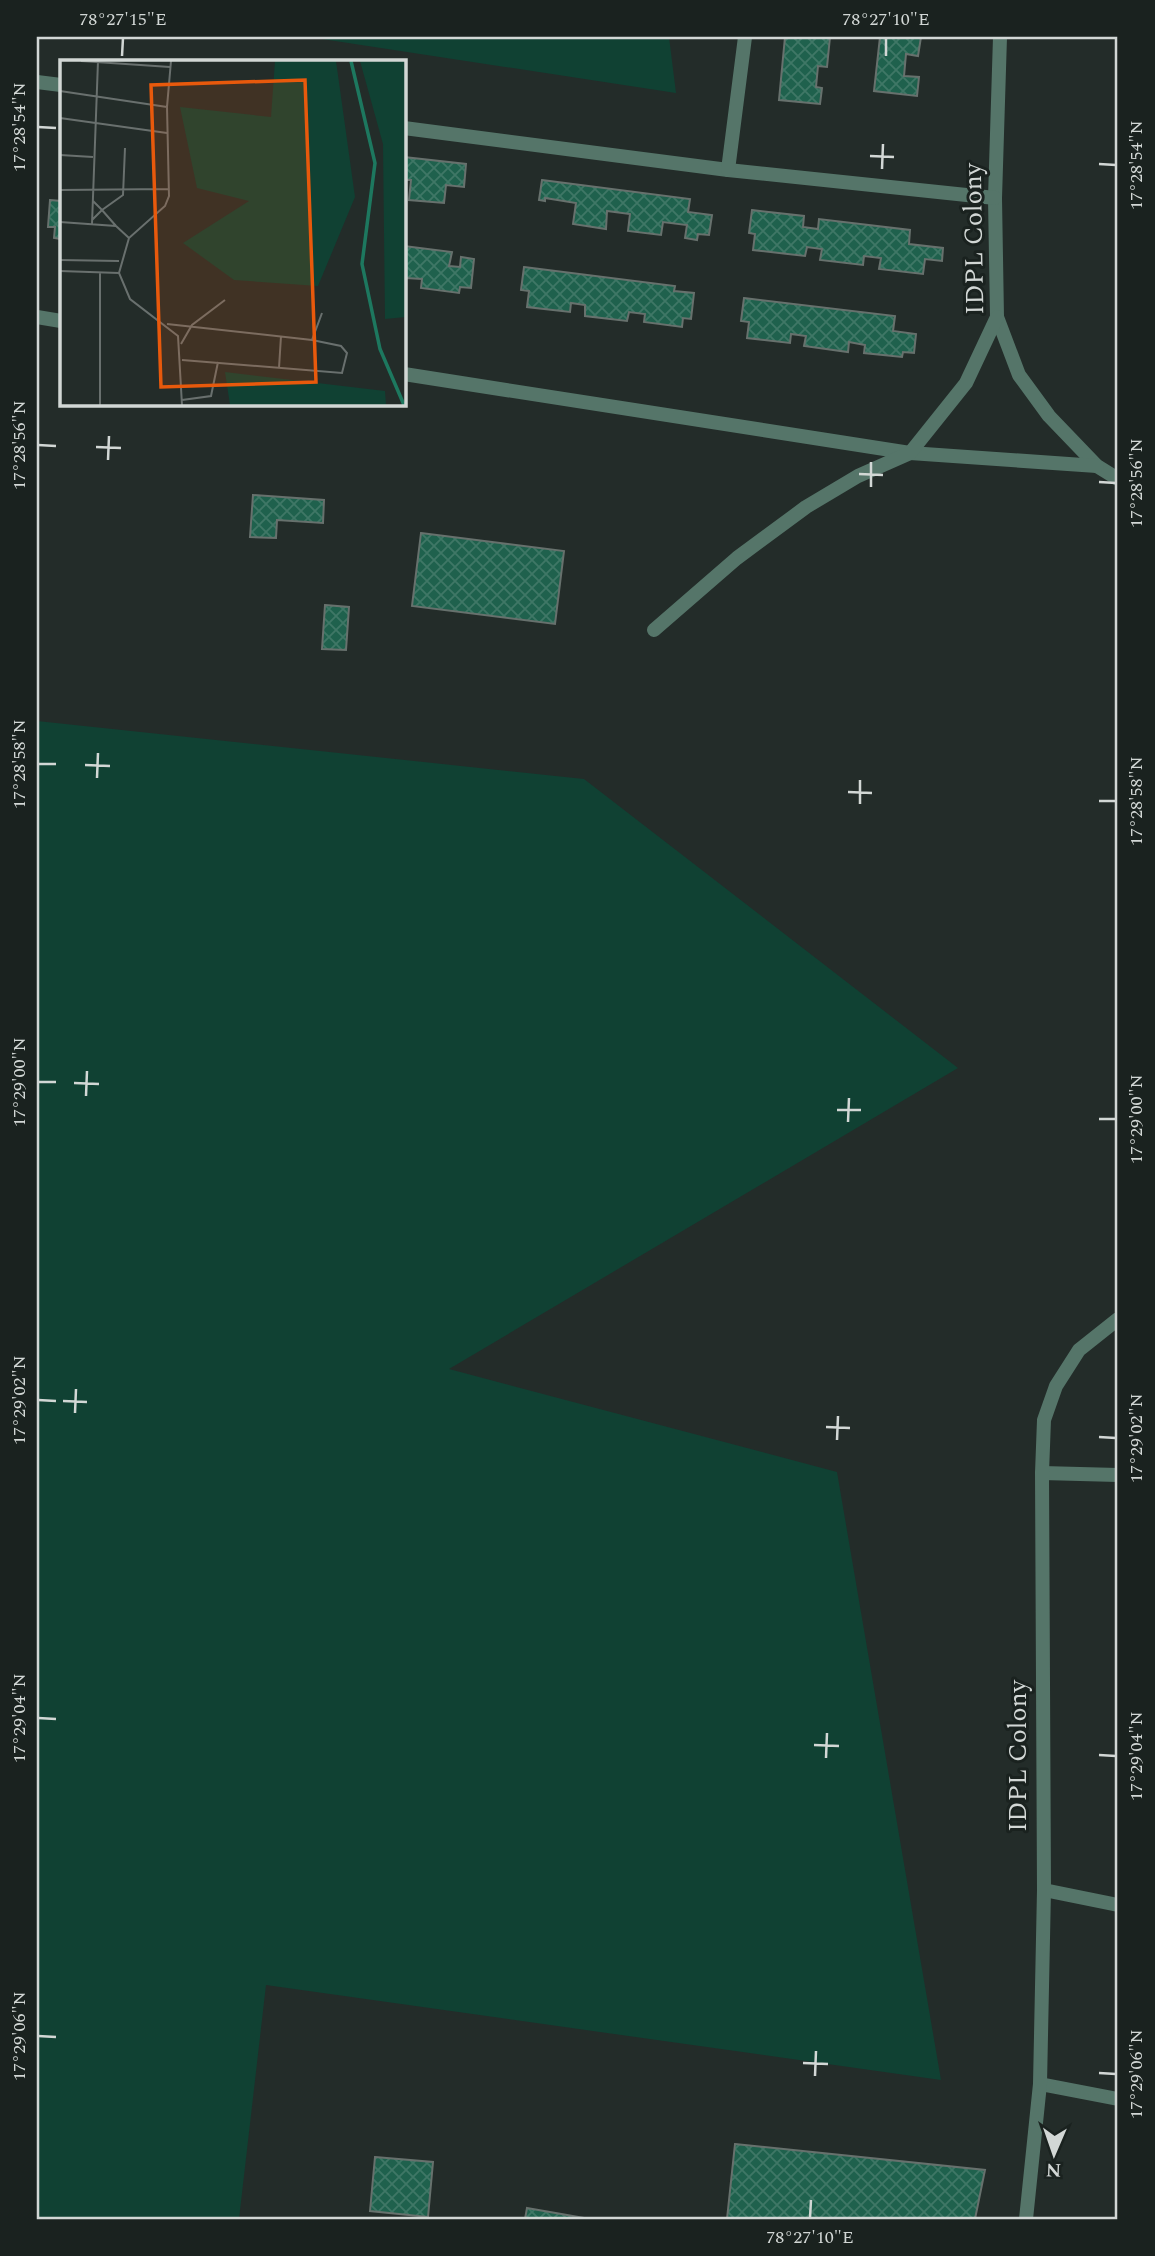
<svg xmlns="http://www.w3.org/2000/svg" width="1155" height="2256" viewBox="0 0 1155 2256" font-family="Spectral,serif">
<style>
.grass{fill:#104133}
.building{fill:url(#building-cross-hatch);stroke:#67716d;stroke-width:2}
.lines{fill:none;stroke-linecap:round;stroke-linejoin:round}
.lane{stroke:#557569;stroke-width:14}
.ticks{fill:none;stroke:#d2d7d5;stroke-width:2.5}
.labels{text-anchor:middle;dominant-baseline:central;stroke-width:6;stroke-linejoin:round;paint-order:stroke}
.street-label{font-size:26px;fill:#d2d7d5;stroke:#1a221f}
.inset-river{fill:none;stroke:#1d785f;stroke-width:3.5}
.inset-road{fill:none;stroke:#69706e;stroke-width:2}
.view{fill:#e8590c;fill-opacity:0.15;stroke:#e8590c;stroke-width:3.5}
.inset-edge{fill:none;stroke:#d2d7d5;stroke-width:3.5}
.neatline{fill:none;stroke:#d2d7d5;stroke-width:2.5}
.ticks-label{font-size:18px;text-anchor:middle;fill:#d2d7d5}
</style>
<defs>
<pattern id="building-cross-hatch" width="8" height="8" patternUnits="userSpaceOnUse" patternTransform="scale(1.75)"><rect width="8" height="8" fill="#1f614d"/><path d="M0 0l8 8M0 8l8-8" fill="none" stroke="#3f7766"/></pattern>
</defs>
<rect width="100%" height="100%" fill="#232c29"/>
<g class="grass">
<path d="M 309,37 L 669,37 L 676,93 Z"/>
<path d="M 37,721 L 584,779 L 958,1068 L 449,1369 L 837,1472 L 941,2080 L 266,1985 L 239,2219 L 37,2219 Z"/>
</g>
<g class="building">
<path d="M 785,37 L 830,37 L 827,67 L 818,66 L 816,87 L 822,88 L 820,104 L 779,100 Z"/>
<path d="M 880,37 L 921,37 L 918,56 L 906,54 L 904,76 L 919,77 L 917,96 L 874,91 Z"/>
<path d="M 404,157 L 466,164 L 464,187 L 446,185 L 444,203 L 409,200 L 411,180 L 404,180 Z"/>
<path d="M 542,180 L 690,199 L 688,212 L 712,215 L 709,235 L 698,234 L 697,240 L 685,238 L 687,225 L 663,222 L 661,235 L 628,231 L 630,214 L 607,211 L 606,229 L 573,224 L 576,203 L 545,198 L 545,201 L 539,200 Z"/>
<path d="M 50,200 L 61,201 L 61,239 L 54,238 L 55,227 L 48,227 Z"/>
<path d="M 752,210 L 804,216 L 803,227 L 818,229 L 819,219 L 910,230 L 909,244 L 943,248 L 942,261 L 925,259 L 923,274 L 879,269 L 881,258 L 864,256 L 863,265 L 820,260 L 822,249 L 807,247 L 805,256 L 753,250 L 755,234 L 749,233 Z"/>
<path d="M 404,246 L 452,252 L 449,266 L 460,267 L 461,257 L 474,259 L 471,288 L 460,287 L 459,293 L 421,288 L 422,279 L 406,278 L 404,286 Z"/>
<path d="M 524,267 L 675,286 L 674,291 L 694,293 L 691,319 L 683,318 L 682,327 L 644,322 L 645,314 L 629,312 L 627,321 L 585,316 L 585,305 L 571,303 L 570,312 L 527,307 L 529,291 L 521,290 Z"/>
<path d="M 744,298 L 895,316 L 893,331 L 916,334 L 914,353 L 903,352 L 902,357 L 864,353 L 865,345 L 849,342 L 848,352 L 804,346 L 806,336 L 791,334 L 790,343 L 747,338 L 749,322 L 741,321 Z"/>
<path d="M 253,495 L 324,500 L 323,523 L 277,520 L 276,538 L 250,537 Z"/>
<path d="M 421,533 L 564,551 L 555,624 L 412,606 Z"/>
<path d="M 325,605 L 349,607 L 346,650 L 322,649 Z"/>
<path d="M 735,2144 L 985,2170 L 975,2219 L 727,2219 Z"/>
<path d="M 375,2157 L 433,2162 L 428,2217 L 370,2211 Z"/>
<path d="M 527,2208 L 590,2219 L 525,2219 Z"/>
</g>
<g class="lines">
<g class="lane">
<path d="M 1000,37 L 995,198 L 997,317 L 1019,375 L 1049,416 L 1097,466 L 1118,479"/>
<path d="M 37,82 L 61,85"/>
<path d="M 404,128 L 728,170 L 995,198"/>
<path d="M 728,170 L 745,37"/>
<path d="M 37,317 L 61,321"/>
<path d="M 404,374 L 910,453 L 1097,466"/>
<path d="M 654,630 L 737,558 L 806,507 L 858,476 L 910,453 L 966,383 L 997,317"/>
<path d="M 1042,1473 L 1118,1475"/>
<path d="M 1044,1890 L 1118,1905"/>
<path d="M 1040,2084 L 1118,2099"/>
<path d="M 1026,2219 L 1040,2084 L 1044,1890 L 1042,1473 L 1044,1420 L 1056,1386 L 1079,1350 L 1118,1319"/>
</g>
</g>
<path class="ticks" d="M 122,56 L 123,38M 886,56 L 886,38M 38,127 L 56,128M 870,156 L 894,157M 1099,164 L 1116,165M 882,169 L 883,144M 38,445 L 56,446M 96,447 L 121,448M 108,460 L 109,436M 859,474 L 883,475M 1099,482 L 1116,483M 871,487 L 871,462M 38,764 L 56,764M 85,765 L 110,766M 97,778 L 98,753M 848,792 L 872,793M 1099,801 L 1116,801M 860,804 L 860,780M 38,1082 L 56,1082M 74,1083 L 99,1084M 86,1096 L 87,1071M 837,1110 L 861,1110M 1099,1119 L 1116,1119M 848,1122 L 849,1098M 38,1400 L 56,1401M 63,1401 L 87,1402M 75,1413 L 76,1389M 826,1427 L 850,1428M 1099,1437 L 1116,1438M 837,1440 L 838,1416M 38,1718 L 56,1719M 814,1745 L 839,1746M 1099,1755 L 1116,1756M 826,1758 L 827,1733M 38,2036 L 56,2037M 803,2063 L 828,2064M 1099,2073 L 1116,2074M 815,2076 L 816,2051M 810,2218 L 811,2200"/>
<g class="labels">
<g class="street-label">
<text transform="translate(974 239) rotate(-91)">IDPL Colony</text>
<text transform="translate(1018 1756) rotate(-90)">IDPL Colony</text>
</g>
</g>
<g transform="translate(60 60)">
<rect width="346" height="346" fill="#232c29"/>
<path d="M 215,1 L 276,1 L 295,137 L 258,226 L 174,220 L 123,183 L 189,141 L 137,128 L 120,47 L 211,57 ZM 300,1 L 346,1 L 346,257 L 325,259 L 323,84 ZM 165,312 L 325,331 L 326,345 L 170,345 Z" fill="#104133"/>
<path class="inset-river" d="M 291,1 L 315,103 L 302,204 L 320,289 L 344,345"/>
<path class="inset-road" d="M 21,1 L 110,7M 111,1 L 107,47 L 109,136 L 105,146 L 69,178 L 59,213 L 70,239 L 118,276 L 122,345M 0,31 L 107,47M 0,58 L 107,73M 0,95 L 33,97M 0,130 L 109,129M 33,141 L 42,150 L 63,135 L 65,88M 32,160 L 42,150 L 56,166M 0,162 L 56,166 L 69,178M 32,164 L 38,1M 0,200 L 59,201M 0,211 L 59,213M 40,212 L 40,345M 107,264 L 252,280 L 281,286 L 287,293 L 282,313 L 122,300M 252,280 L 262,253M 121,284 L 132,265 L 165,240M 219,308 L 221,276M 122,340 L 151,336 L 158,302"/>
<path class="view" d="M 245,20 L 256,322 L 101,327 L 91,25 Z"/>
<rect width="346" height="346" class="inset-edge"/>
</g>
<rect width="1155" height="2256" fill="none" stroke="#1a221f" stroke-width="77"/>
<g transform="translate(1054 2154) rotate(182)" stroke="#1a221f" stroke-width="5" paint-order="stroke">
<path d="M0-5L12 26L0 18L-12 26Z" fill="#d2d7d5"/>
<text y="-10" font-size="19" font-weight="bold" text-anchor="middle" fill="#d2d7d5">N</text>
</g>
<rect x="38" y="38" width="1078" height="2180" class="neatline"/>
<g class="ticks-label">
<text x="123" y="25">78°27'15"E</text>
<text x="886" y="25">78°27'10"E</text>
<text transform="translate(19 127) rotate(-90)" y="6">17°28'54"N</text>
<text transform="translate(1136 165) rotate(-90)" y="6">17°28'54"N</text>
<text transform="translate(19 445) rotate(-90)" y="6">17°28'56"N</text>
<text transform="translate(1136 483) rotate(-90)" y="6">17°28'56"N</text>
<text transform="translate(19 764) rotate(-90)" y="6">17°28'58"N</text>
<text transform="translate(1136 801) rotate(-90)" y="6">17°28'58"N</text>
<text transform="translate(19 1082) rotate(-90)" y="6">17°29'00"N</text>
<text transform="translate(1136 1119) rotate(-90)" y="6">17°29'00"N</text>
<text transform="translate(19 1400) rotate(-90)" y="6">17°29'02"N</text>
<text transform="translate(1136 1438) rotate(-90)" y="6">17°29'02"N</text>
<text transform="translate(19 1718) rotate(-90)" y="6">17°29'04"N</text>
<text transform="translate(1136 1756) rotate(-90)" y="6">17°29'04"N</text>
<text transform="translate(19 2036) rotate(-90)" y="6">17°29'06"N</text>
<text transform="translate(1136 2074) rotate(-90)" y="6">17°29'06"N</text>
<text x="810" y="2243">78°27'10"E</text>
</g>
</svg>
